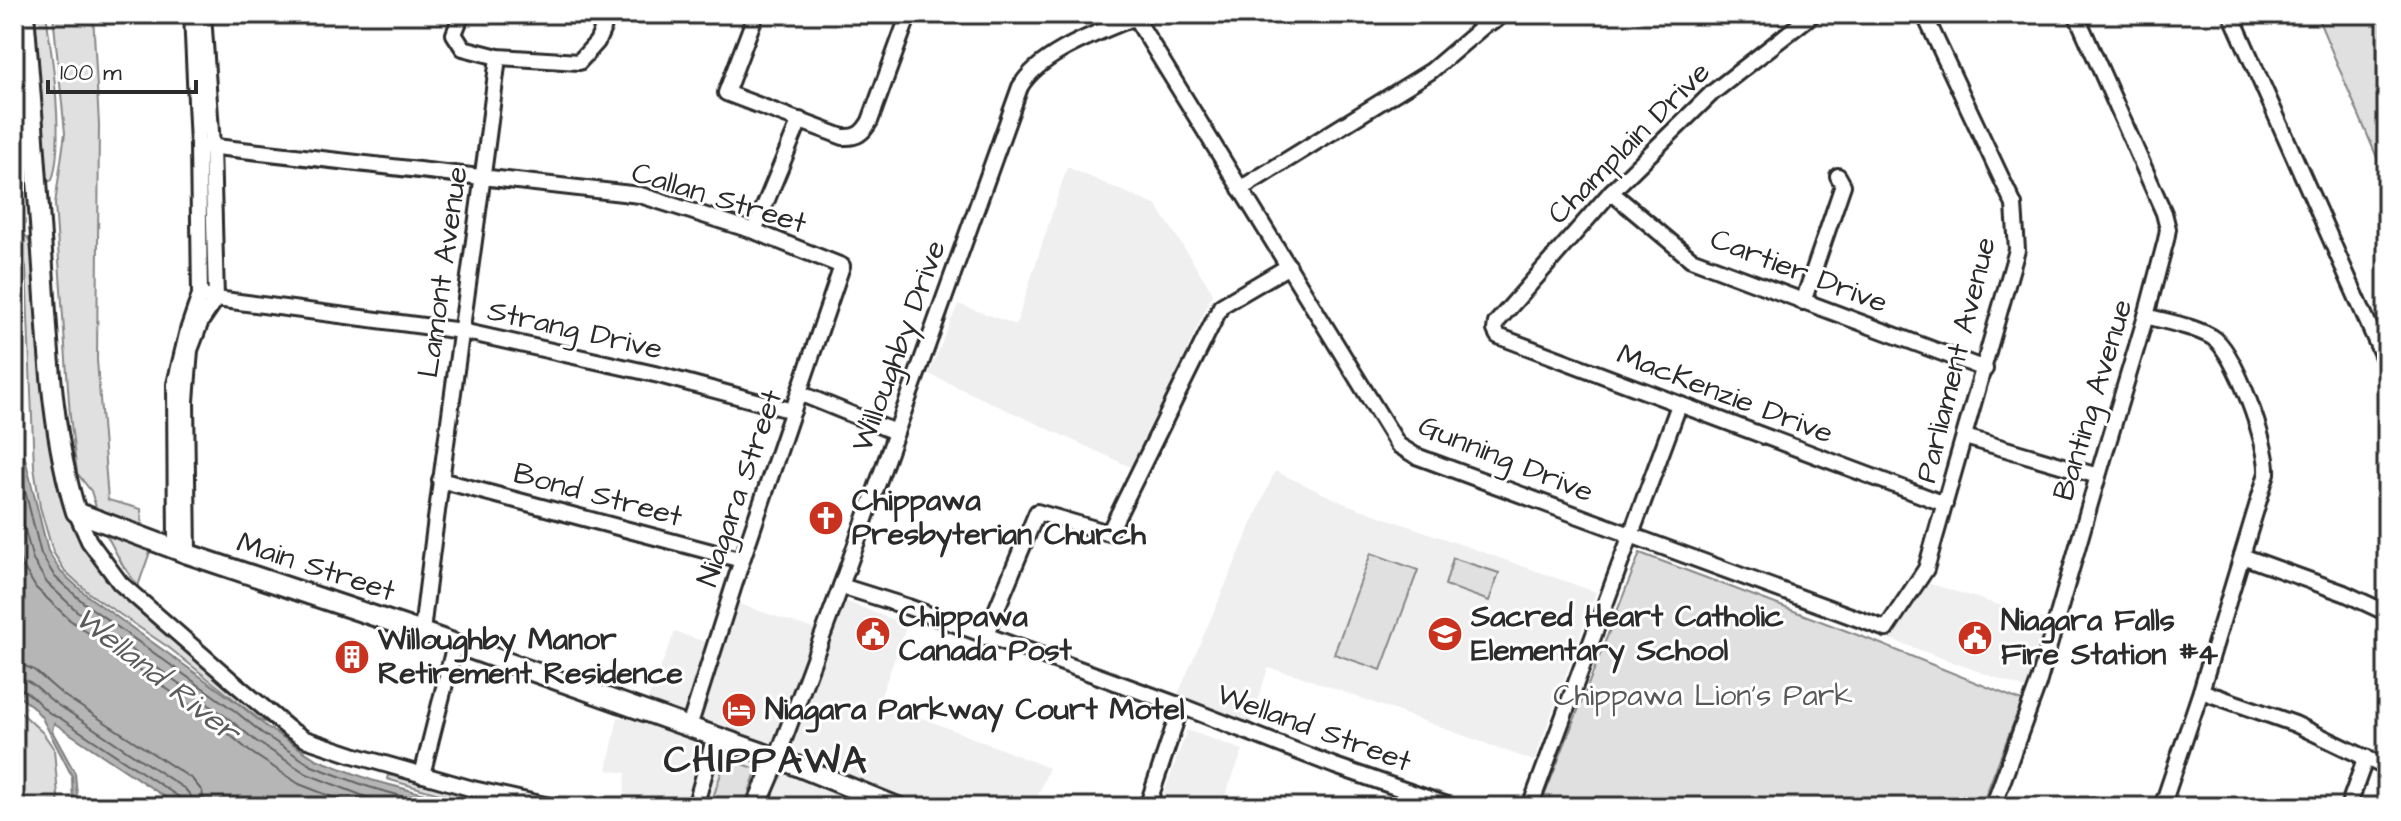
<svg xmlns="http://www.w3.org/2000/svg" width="2401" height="821" viewBox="0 0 2401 821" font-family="'Architects Daughter',sans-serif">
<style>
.built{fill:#efefef}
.green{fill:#e0e0e0;stroke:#868686;stroke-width:2}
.water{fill:#b6b6b6;stroke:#7e7e7e;stroke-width:2}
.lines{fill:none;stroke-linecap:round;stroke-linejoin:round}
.shore{stroke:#636363;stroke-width:2}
.minor-casing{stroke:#2b2b2b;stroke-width:20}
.major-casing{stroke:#2b2b2b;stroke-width:24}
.minor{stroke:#fff;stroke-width:14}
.major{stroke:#fff;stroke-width:18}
.labels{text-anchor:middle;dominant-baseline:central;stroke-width:6;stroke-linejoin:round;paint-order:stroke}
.street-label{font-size:30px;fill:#2b2b2b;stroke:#fff}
.poi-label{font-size:30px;font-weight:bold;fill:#2b2b2b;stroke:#fff;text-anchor:start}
.park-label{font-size:30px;fill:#585858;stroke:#fff}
.water-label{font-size:32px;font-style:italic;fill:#5c5c5c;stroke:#fff}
.district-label{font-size:38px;font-weight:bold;letter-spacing:2px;fill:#2b2b2b;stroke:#fff}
</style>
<rect width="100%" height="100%" fill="#fff"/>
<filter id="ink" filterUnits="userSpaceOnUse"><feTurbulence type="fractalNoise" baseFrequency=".0125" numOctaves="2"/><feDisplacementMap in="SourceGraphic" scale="16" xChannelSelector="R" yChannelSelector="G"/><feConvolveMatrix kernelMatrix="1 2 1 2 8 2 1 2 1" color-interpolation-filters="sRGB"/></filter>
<g filter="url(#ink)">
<g class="built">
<path d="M 1067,167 L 1157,206 L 1213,293 L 1133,468 L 929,374 L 958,304 L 1016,325 Z"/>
<path d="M 1275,471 L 1346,504 L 1596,592 L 1534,761 L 1297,675 L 1268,668 L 1251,723 L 1178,694 Z"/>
<path d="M 1925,582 L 2047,620 L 2026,689 L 1890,639 Z"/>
<path d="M 842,600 L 907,625 L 879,701 L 1049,768 L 1033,807 L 623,807 L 626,773 L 607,770 L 618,717 L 639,720 L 675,632 L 724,648 L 739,604 L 831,635 Z"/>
<path d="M 1187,730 L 1243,750 L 1221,807 L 1159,807 Z"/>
</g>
<g class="green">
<path d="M 14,14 L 18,14 L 30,183 L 14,183 Z"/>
<path d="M 32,14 L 46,14 C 52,55 65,142 52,180 L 45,183 Z"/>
<path d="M 53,14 L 93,14 L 99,125 L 97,360 L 108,500 L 141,509 L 142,527 L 99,517 L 91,491 L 77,473 L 70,416 L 55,204 L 65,133 Z"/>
<path d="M 2316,14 L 2387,14 L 2387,181 Z"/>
<path d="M 14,226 L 28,238 L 32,250 L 60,487 L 72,522 L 106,579 L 139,611 L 274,726 L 260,720 L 168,647 L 90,594 L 65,571 L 53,552 L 40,507 L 34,467 L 26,267 L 18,243 L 14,239 Z"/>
<path d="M 105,532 L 151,549 L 138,586 L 123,566 Z"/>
<path d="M 1371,553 L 1418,570 L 1381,670 L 1334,654 Z"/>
<path d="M 1640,553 L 1876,642 L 2022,701 L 1981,807 L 1540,807 Z"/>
<path d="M 1453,558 L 1499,573 L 1489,601 L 1445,585 Z"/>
<path d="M 14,706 L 43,733 L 54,749 L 59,807 L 14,807 Z"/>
<path d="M 726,758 L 757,769 L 744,807 L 710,807 Z"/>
<path d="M 388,775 L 519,807 L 484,807 L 387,779 Z"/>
</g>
<path class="water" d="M 14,254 L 19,261 L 22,279 L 21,442 L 48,551 L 61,572 L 89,597 L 240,705 L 267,727 L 316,759 L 371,780 L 432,796 L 466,807 L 180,807 L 54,723 L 52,731 L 75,773 L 78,807 L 73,807 L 72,776 L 41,716 L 32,706 L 14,693 Z"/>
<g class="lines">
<g class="shore">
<path d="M 14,447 L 41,554 L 55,577 L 84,603 L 235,711 L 262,733 L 312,766 L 369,787 L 441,807"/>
<path d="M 14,489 L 33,560 L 47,583 L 77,611 L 229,719 L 256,741 L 307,774 L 366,797 L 405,807"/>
<path d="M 14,538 L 21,563 L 36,588 L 70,620 L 222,728 L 249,751 L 299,784 L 358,807"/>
<path d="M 14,665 L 25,666 L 34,670 L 63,695 L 192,779 L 202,791 L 205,807"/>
<path d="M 14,677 C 36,678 47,702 66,710 L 185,789 L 191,796 L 193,807"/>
<path d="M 14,687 C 34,690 42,714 60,718 L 179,797 L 183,807"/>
</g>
<defs>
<g id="minor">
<path d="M 462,14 L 454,34 L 463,48 L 498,57 L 579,62 L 597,42 L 609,14"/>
<path d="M 756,14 L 726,93 L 843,137 C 857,138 863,133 870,121 L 909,14"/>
<path d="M 1472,14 C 1480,26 1494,26 1501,14"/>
<path d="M 1813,14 L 1712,93 L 1611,192 L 1496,323 L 1495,330 L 1498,336 L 1945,504"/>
<path d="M 2231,14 L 2387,366"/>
<path d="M 1135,17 L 1398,445 L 1416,456 L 1886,629 L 1926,569 L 2017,250 L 2014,205 L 1924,14"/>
<path d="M 198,145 L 640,195 L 754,231 L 842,266 L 742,560 L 689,727"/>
<path d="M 1240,189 L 1431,71 L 1486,24"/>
<path d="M 1611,192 L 1691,259 L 1985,369"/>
<path d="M 754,231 L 800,120"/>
<path d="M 200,295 L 216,299 L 462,331 L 659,375 L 793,411"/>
<path d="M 1803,302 L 1843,185 L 1838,176"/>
<path d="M 2146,316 C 2167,322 2193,326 2212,337 C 2234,349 2269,447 2267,473 L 2201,691 L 2162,807"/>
<path d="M 799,393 L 895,432"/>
<path d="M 1965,437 L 2098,476"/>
<path d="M 440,480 L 742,560"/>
<path d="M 76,512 L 89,541 L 120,583 L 232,681 L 289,729 L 305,739 L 353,755 L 473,789 L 554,807"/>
<path d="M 176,548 L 175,384 L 188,330 L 200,295 L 198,145 L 192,14"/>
<path d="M 188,554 L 186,401 L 190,350 L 201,321 L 216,299 L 212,146 L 203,14"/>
<path d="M 2242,556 L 2344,593 L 2387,613"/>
<path d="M 841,586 L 908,607 L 1181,706 L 1335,766 L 1453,807"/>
<path d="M 422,632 C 444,440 475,249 498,57"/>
<path d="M 985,637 L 1037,512 L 1109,533 L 1221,306 L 1289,266"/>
<path d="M 2201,691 L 2295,724 L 2387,768"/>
<path d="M 777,758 L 841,586 L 1020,87 C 1041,51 1104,31 1142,14"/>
<path d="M 422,775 L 455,644"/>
<path d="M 695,807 L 715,736"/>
<path d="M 1147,807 L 1181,706"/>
<path d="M 1530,807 L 1679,405"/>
<path d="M 1993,807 L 2038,684 L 2098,476 L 2146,316 L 2166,240 L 2168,229 L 2164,213 L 2076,14"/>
<path d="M 2348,807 L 2366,757"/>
</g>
<g id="major">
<path d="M 24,14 C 32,103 38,193 44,282 C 49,359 53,439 76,512 L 188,554 L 422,632 L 689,727 L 777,758 L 898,807"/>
<path d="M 756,807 L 777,758"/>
</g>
</defs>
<use href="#minor" class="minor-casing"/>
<use href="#major" class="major-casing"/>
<use href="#minor" class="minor"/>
<use href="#major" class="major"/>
</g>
</g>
<defs>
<symbol id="church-disc" viewBox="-11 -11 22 22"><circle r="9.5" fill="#c8321e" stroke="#fff"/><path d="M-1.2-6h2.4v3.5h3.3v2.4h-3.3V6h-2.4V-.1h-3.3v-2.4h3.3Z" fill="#fff"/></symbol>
<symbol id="civic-disc" viewBox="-11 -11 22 22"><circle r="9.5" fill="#c8321e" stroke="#fff"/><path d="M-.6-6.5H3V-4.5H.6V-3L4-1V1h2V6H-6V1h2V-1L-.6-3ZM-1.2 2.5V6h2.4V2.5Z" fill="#fff"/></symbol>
<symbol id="school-disc" viewBox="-11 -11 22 22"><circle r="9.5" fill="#c8321e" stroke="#fff"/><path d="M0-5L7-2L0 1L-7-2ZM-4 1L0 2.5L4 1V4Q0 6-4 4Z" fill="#fff"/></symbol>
<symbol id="building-disc" viewBox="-11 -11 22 22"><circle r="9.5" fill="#c8321e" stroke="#fff"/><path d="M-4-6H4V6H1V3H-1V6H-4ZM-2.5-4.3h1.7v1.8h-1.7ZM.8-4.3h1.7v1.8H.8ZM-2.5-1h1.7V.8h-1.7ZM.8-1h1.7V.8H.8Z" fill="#fff"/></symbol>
<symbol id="hotel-disc" viewBox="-11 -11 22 22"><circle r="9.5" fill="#c8321e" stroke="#fff"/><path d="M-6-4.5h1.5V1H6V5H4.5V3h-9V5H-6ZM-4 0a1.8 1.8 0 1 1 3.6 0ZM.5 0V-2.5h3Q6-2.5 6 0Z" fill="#fff"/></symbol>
</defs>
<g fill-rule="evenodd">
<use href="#church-disc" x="806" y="498" width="40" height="40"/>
<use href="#civic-disc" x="853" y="614" width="40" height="40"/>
<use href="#school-disc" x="1425" y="614" width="40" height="40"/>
<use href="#civic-disc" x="1955" y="618" width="40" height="40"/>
<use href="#building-disc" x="332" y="637" width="40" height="40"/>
<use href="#hotel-disc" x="719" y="690" width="40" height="40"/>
</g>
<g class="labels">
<g class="street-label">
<text transform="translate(1629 143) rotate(-45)">Champlain Drive</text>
<text transform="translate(719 198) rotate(17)">Callan Street</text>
<text transform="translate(1799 271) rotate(21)">Cartier Drive</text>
<text transform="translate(443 272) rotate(-82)">Lamont Avenue</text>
<text transform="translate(575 330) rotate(13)">Strang Drive</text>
<text transform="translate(899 346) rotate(-70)">Willoughby Drive</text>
<text transform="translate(1956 360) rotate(-76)">Parliament Avenue</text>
<text transform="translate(1725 394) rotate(21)">MacKenzie Drive</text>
<text transform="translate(2093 400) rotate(-73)">Banting Avenue</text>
<text transform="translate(1506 459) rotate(22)">Gunning Drive</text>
<text transform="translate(740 488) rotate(-71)">Niagara Street</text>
<text transform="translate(598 495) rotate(15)">Bond Street</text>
<text transform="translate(316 567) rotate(18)">Main Street</text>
<text transform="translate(1314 728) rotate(20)">Welland Street</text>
</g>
<g class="poi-label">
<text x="852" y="501">Chippawa<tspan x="852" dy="34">Presbyterian Church</tspan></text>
<text x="899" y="617">Chippawa<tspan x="899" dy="34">Canada Post</tspan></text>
<text x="1471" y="617">Sacred Heart Catholic<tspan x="1471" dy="34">Elementary School</tspan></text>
<text x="2001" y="621">Niagara Falls<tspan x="2001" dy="34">Fire Station #4</tspan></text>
<text x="378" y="640">Willoughby Manor<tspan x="378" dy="34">Retirement Residence</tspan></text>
<text x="765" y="710">Niagara Parkway Court Motel</text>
</g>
<g class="park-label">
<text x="1703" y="696">Chippawa Lion's Park</text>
</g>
<g class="water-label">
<text transform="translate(157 675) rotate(38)">Welland River</text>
</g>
<g class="district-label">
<text x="766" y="761">CHIPPAWA</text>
</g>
</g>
<rect width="2401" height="821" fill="none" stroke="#fff" stroke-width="48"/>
<rect x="24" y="24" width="2353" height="773" fill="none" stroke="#2b2b2b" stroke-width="3" filter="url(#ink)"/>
<path d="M48 80v12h148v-12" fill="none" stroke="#2b2b2b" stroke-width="4"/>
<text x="60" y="80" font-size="24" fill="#2b2b2b" stroke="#ffffff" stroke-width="6" paint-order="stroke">100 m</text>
</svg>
